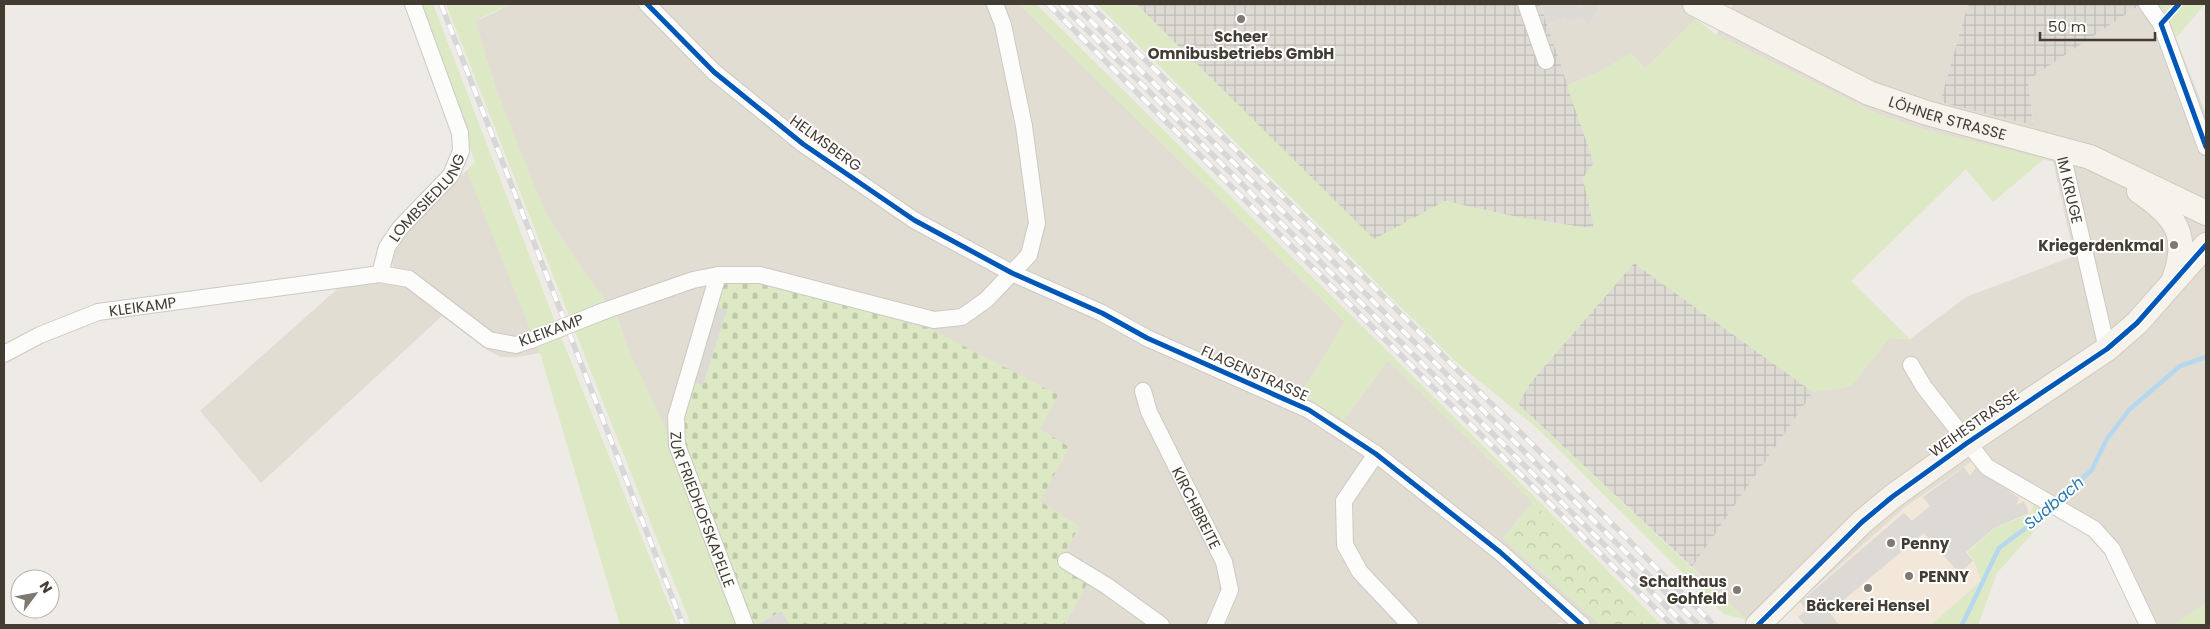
<svg xmlns="http://www.w3.org/2000/svg" width="2210" height="629" viewBox="0 0 2210 629" font-family="Poppins,sans-serif">
<style>
.residential{fill:#e2ddd3}
.commercial{fill:#f2e7d8}
.industrial{fill:url(#industrial-grid)}
.grass{fill:#dce9c4}
.forest{fill:url(#forest-crowns)}
.cemetery{fill:url(#cemetery-stones)}
.parking{fill:#dddad6}
.lines{fill:none;stroke-linecap:round;stroke-linejoin:round}
.stream{stroke:#b5d8ee;stroke-width:4.5}
.street-casing{stroke:#ccc9c4;stroke-width:18}
.secondary-casing{stroke:#cfcabe;stroke-width:26}
.street{stroke:#fcfcfb;stroke-width:16}
.secondary{stroke:#f6f3ec;stroke-width:24}
.rail-casing{stroke:#d8d7d7;stroke-width:5.5}
.rail{stroke:#fff;stroke-width:4;stroke-dasharray:11;stroke-linecap:butt}
.street-bridge-casing{stroke:#ccc9c4;stroke-width:18;stroke-linecap:butt}
.street-bridge{stroke:#fcfcfb;stroke-width:16}
.cycleway-casing{stroke:#fff;stroke-width:8}
.cycleway{stroke:#0057b8;stroke-width:5}
.poi-dot{fill:#7f7972;stroke:#fff;stroke-width:2}
.labels{text-anchor:middle;dominant-baseline:central;stroke-width:4;stroke-linejoin:round;paint-order:stroke}
.poi-label{font-size:15px;font-weight:bold;fill:#433c33;stroke:#fff}
.street-label{font-size:15px;fill:#433c33;stroke:#fff}
.water-label{font-size:16px;font-style:italic;fill:#2b7aaf;stroke:#fff}
</style>
<defs>
<pattern id="industrial-grid" width="8" height="8" patternUnits="userSpaceOnUse" patternTransform="scale(1.25)"><rect width="8" height="8" fill="#dedad4"/><path d="M0 4h8M4 0v8" fill="none" stroke="#c0bcb6"/></pattern>
<pattern id="forest-crowns" width="20" height="18" patternUnits="userSpaceOnUse" patternTransform="scale(1.25)"><rect width="20" height="18" fill="#dce9c4"/><path d="M2 6a3 3 0 1 1 6 0M12 15a3 3 0 1 1 6 0" fill="none" stroke="#bec9a9"/></pattern>
<pattern id="cemetery-stones" width="16" height="16" patternUnits="userSpaceOnUse" patternTransform="scale(1.25)"><rect width="16" height="16" fill="#dce9c4"/><path d="M2 7V4a2 2 0 0 1 4 0v3zM10 15v-3a2 2 0 0 1 4 0v3z" fill="#bec9a9"/></pattern>
</defs>
<rect width="100%" height="100%" fill="#eeebe6"/>
<g class="residential">
<path d="M 510,4 L 1019,4 L 1345,322 L 1301,394 L 1344,420 L 1388,360 L 1533,502 L 1503,538 L 1601,625 L 1566,625 L 1562,622 L 1552,625 L 1064,625 L 1090,579 L 1060,560 L 1079,527 L 1039,501 L 1069,447 L 1039,430 L 751,625 L 627,346 L 616,314 L 583,271 L 546,214 L 523,159 L 496,89 L 475,21 L 492,14 Z"/>
<path d="M 1540,4 L 1694,4 L 1696,19 L 1645,69 L 1631,53 L 1605,69 L 1567,86 Z"/>
<path d="M 1733,4 L 1968,4 L 1940,102 L 2033,124 L 2028,80 L 2141,4 L 2158,4 L 2176,38 L 2206,114 L 2206,603 L 2174,625 L 2144,625 L 2097,537 L 1971,462 L 1904,508 L 1847,561 L 1788,611 L 1747,620 L 1692,567 L 1813,392 L 1851,386 L 1889,338 L 1910,339 L 1966,297 L 2074,256 L 2053,162 L 1918,128 L 1876,113 L 1716,35 Z"/>
<path d="M 467,170 L 540,353 L 518,357 L 501,357 L 489,351 L 442,316 L 261,483 L 200,411 L 345,282 L 395,277 L 390,251 L 403,232 Z"/>
</g>
<path class="commercial" d="M 1971,462 L 2035,502 L 2030,514 L 1995,528 L 1968,552 L 1974,560 L 1981,581 L 1931,625 L 1805,625 L 1791,609 L 1904,508 Z"/>
<g class="industrial">
<path d="M 1136,4 L 1540,4 L 1594,163 L 1583,178 L 1595,229 L 1512,216 L 1445,201 L 1374,240 Z"/>
<path d="M 1968,4 L 2141,4 L 2028,80 L 2033,125 L 1940,102 Z"/>
<path d="M 1634,263 L 1813,392 L 1692,567 L 1518,404 L 1530,383 Z"/>
</g>
<g class="grass">
<path d="M 419,4 L 433,4 L 555,322 L 677,625 L 620,625 L 540,353 L 467,170 L 475,162 Z"/>
<path d="M 446,4 L 510,4 L 475,21 L 496,89 L 546,214 L 583,270 L 616,314 L 627,346 L 673,445 L 741,625 L 691,625 Z"/>
<path d="M 1019,4 L 1036,4 L 1545,507 L 1661,625 L 1645,625 L 1533,502 L 1388,360 L 1344,420 L 1301,394 L 1345,322 Z"/>
<path d="M 1097,4 L 1136,4 L 1374,239 L 1445,201 L 1512,216 L 1594,229 L 1583,178 L 1594,163 L 1567,86 L 1605,69 L 1631,53 L 1645,69 L 1696,19 L 1716,35 L 1876,113 L 1918,128 L 2044,159 L 1993,202 L 1966,169 L 1851,281 L 1910,339 L 1889,338 L 1851,386 L 1813,392 L 1634,263 L 1530,383 L 1518,404 L 1747,620 L 1724,614 L 1538,429 L 1454,360 Z"/>
<path d="M 2158,4 L 2205,4 L 2176,38 Z"/>
<path d="M 2035,502 L 2053,510 L 1997,573 L 1978,625 L 1931,625 L 1981,581 L 1974,560 L 1968,552 L 1995,528 L 2030,514 Z"/>
<path d="M 2206,603 L 2206,625 L 2174,625 Z"/>
</g>
<path class="forest" d="M 1533,502 L 1645,625 L 1601,625 L 1503,538 Z"/>
<path class="cemetery" d="M 760,281 L 929,328 L 1058,395 L 1040,429 L 1069,447 L 1040,501 L 1079,527 L 1060,560 L 1090,579 L 1064,625 L 790,625 L 781,611 L 757,625 L 751,625 L 684,443 L 679,423 L 724,283 Z"/>
<g class="parking">
<path d="M 1542,4 L 1579,4 L 1577,7 L 1583,9 L 1585,4 L 1599,4 L 1588,27 L 1584,16 L 1567,21 L 1565,17 L 1546,23 Z"/>
<path d="M 717,307 L 727,310 L 703,385 L 694,382 Z"/>
<path d="M 1964,467 L 1970,476 L 1976,467 L 2019,498 L 2016,505 L 2024,501 L 2029,513 L 1994,528 L 1966,552 L 1973,561 L 1959,573 L 1924,533 L 1829,612 L 1839,625 L 1805,625 L 1798,617 L 1806,610 L 1800,602 L 1904,513 L 1912,521 L 1930,506 L 1923,497 Z"/>
<path d="M 781,611 L 790,625 L 757,625 Z"/>
</g>
<g class="lines">
<g class="stream">
<path d="M 2054,502 L 2091,471 L 2107,439 L 2129,410 L 2180,366 L 2206,357"/>
<path d="M 1962,625 L 1999,548 L 2043,515 L 2049,508"/>
</g>
<defs>
<g id="street">
<path d="M 647,4 L 714,72 L 803,144 L 914,220 L 1012,273 L 1102,313 L 1147,338 L 1309,410 L 1376,454 L 1500,552 L 1582,625"/>
<path d="M 1526,4 L 1546,61"/>
<path d="M 2147,4 L 2161,24 L 2206,147"/>
<path id="s1" d="M 2061,149 L 2107,349"/>
<path id="s2" d="M 380,274 L 387,247 L 400,228 L 451,175 L 461,151 L 460,133 L 413,4"/>
<path id="s3" d="M 718,275 L 676,417 L 677,445 L 745,625"/>
<path d="M 604,311 L 693,280 L 718,275 L 760,275 L 934,320 L 962,317 L 986,300 L 1029,255 L 1037,223 L 1024,126 L 1003,25 L 995,4"/>
<path id="s4" d="M 4,354 L 40,335 L 98,312 L 380,274 L 409,279 L 489,340 L 516,345 L 531,340"/>
<path d="M 1911,365 L 1924,387 L 1987,467 L 2094,529 L 2112,549 L 2148,625"/>
<path id="s5" d="M 1143,391 L 1149,412 L 1224,562 L 1230,590 L 1215,625"/>
<path d="M 1376,454 L 1344,501 L 1345,545 L 1360,572 L 1410,625"/>
<path d="M 1066,561 L 1107,586 L 1161,625"/>
</g>
<g id="secondary">
<path id="s6" d="M 1695,4 L 1869,93 L 1927,113 L 2090,157 L 2206,213"/>
<path d="M 2139,191 C 2176,216 2190,235 2174,279"/>
<path d="M 1758,625 L 1862,522 L 1892,497 L 1967,443 L 2107,349 L 2137,323 L 2206,245"/>
</g>
</defs>
<use href="#street" class="street-casing"/>
<use href="#secondary" class="secondary-casing"/>
<use href="#street" class="street"/>
<use href="#secondary" class="secondary"/>
<defs>
<g id="rail">
<path d="M 441,4 L 683,625"/>
<path d="M 1048,4 L 1672,625"/>
<path d="M 1061,4 L 1685,625"/>
<path d="M 1074,4 L 1699,625"/>
<path d="M 1089,4 L 1714,625"/>
</g>
</defs>
<use href="#rail" class="rail-casing"/>
<use href="#rail" class="rail"/>
<defs>
<path id="street-bridge" d="M 531,340 L 604,311"/>
</defs>
<use href="#street-bridge" class="street-bridge-casing"/>
<use href="#street-bridge" class="street-bridge"/>
<defs>
<g id="cycleway">
<path d="M 647,4 L 714,72 L 803,144 L 914,220 L 1012,273 L 1102,313 L 1147,338 L 1309,410 L 1376,454 L 1500,552 L 1582,625"/>
<path d="M 2179,4 L 2161,24 L 2206,147"/>
<path d="M 1758,625 L 1862,522 L 1892,497 L 1967,443 L 2107,349 L 2137,323 L 2206,245"/>
</g>
</defs>
<use href="#cycleway" class="cycleway-casing"/>
<use href="#cycleway" class="cycleway"/>
</g>
<g class="poi-dot">
<circle cx="1241" cy="19" r="5"/>
<circle cx="2174" cy="245" r="5"/>
<circle cx="1891" cy="543" r="5"/>
<circle cx="1909" cy="576" r="5"/>
<circle cx="1868" cy="588" r="5"/>
<circle cx="1737" cy="590" r="5"/>
</g>
<g class="labels">
<g class="poi-label">
<text x="1241" y="36">Scheer<tspan x="1241" dy="17">Omnibusbetriebs GmbH</tspan></text>
<text x="2164" y="245" text-anchor="end">Kriegerdenkmal</text>
<text x="1901" y="543" text-anchor="start">Penny</text>
<text x="1919" y="576" text-anchor="start">PENNY</text>
<text x="1727" y="581" text-anchor="end">Schalthaus<tspan x="1727" dy="17">Gohfeld</tspan></text>
<text x="1868" y="605">Bäckerei Hensel</text>
</g>
<g class="street-label">
<text stroke="none"><textPath href="#s6" startOffset="278">LÖHNER STRASSE</textPath></text>
<text transform="translate(826 143) rotate(36)">HELMSBERG</text>
<text stroke="none"><textPath href="#s1" startOffset="42">IM KRUGE</textPath></text>
<text stroke="none"><textPath href="#s2" startOffset="92">LOMBSIEDLUNG</textPath></text>
<text stroke="none"><textPath href="#s4" startOffset="148">KLEIKAMP</textPath></text>
<text transform="translate(551 330) rotate(-20)">KLEIKAMP</text>
<text transform="translate(1255 373) rotate(24)">FLAGENSTRASSE</text>
<text transform="translate(1974 423) rotate(-35)">WEIHESTRASSE</text>
<text stroke="none"><textPath href="#s5" startOffset="129">KIRCHBREITE</textPath></text>
<text stroke="none"><textPath href="#s3" startOffset="245">ZUR FRIEDHOFSKAPELLE</textPath></text>
</g>
<g class="water-label">
<text transform="translate(2054 503) rotate(-40)">Sudbach</text>
</g>
</g>
<rect width="2210" height="629" fill="none" stroke="#433c33" stroke-width="10"/>
<g transform="translate(35 594) rotate(58)"><circle r="24" fill="#ffffff" stroke="#b4b1ad"/>
<path d="M0-4L9 19L0 12L-9 19Z" fill="#7f7972"/>
<text y="-8" font-size="14" font-weight="bold" text-anchor="middle" fill="#433c33">N</text>
</g>
<path d="M2040 32v8h115v-8" fill="none" stroke="#433c33" stroke-width="2.5"/>
<text x="2048" y="32" font-size="15" fill="#433c33" stroke="#ffffff" stroke-width="4" paint-order="stroke">50 m</text>
</svg>
